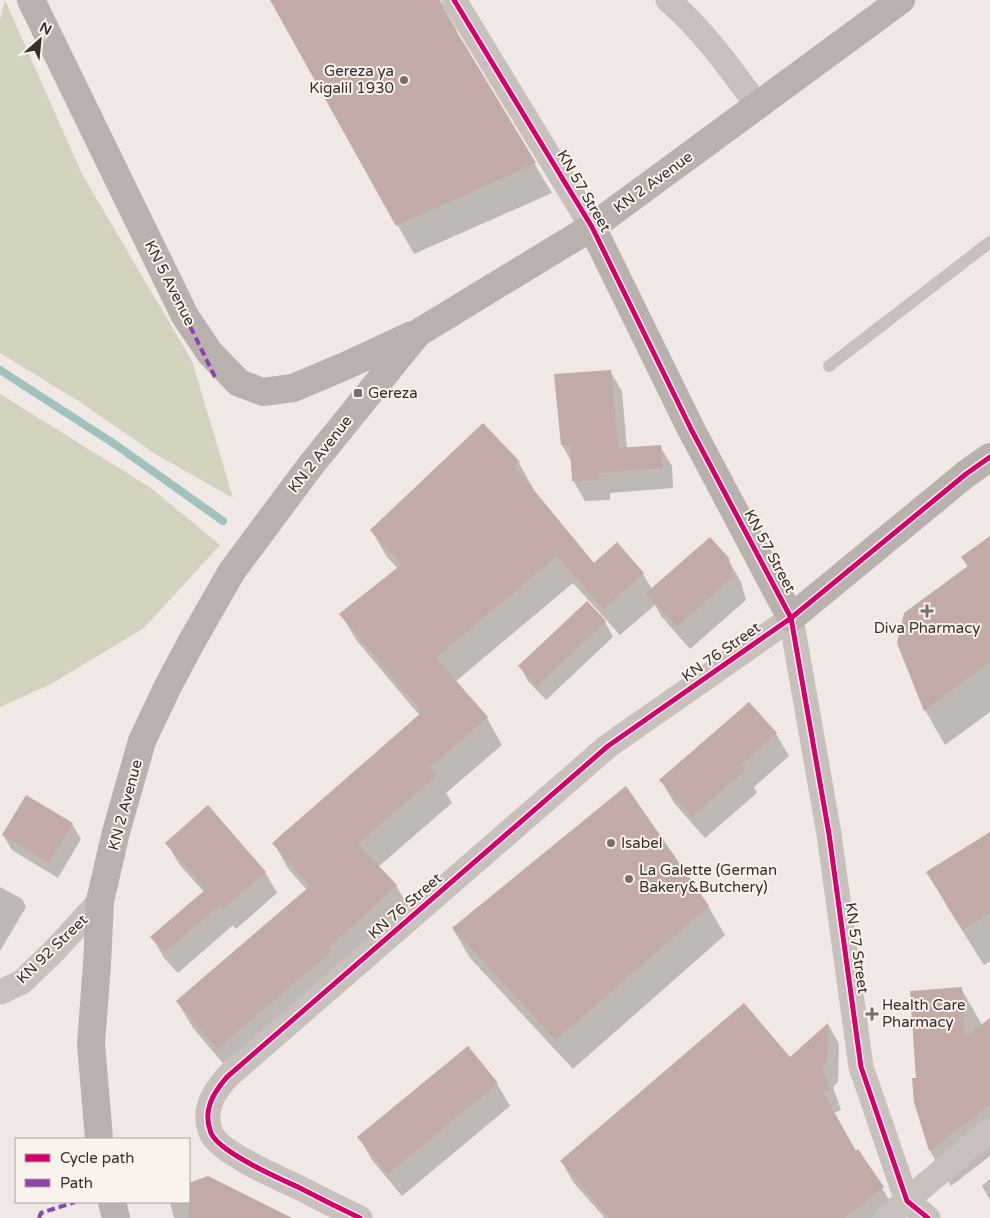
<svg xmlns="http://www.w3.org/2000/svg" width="990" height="1218" viewBox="0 0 990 1218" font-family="'Varela Round',sans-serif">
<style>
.green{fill:#d2d3bf}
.shadow{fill:#0003}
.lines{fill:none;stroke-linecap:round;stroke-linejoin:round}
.stream{stroke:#a1c1bc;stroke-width:8}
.building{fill:#c2aaa6}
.lane{stroke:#c8c0bc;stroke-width:12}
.street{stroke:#c8c0bc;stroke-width:25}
.secondary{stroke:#b9b1ad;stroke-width:28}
.quiet{stroke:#8e44ad;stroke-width:4;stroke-dasharray:8 4;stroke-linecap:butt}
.cycleway-casing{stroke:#faf2ed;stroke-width:8}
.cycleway{stroke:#d6006c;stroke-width:5}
.poi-dot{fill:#796e6b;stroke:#faf2ed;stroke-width:2}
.labels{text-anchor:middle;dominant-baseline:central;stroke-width:4;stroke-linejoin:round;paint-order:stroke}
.poi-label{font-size:15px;fill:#392d2a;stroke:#faf2ed;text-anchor:start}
.street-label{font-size:15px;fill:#392d2a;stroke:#faf2ed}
</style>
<rect width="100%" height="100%" fill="#efe8e4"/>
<g class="green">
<path d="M 5,0 L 82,174 L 192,361 L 233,498 L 157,455 L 77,400 L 0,353 L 0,20 Z"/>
<path d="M 0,394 L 151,488 L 220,545 L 144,628 L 51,684 L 0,707 Z"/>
</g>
<g class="shadow">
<path d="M 271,0 L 440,0 L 456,29 L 458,36 L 552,193 L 414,254 Z"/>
<path d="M 610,371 L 622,391 L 627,449 L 660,446 L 672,466 L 673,488 L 610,493 L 610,500 L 585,501 L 573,480 L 572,463 L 562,445 L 556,375 Z"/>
<path d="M 519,463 L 534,490 L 533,491 L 594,565 L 617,544 L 643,574 L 652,589 L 728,559 L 741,582 L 746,600 L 690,649 L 661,616 L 655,605 L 620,635 L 573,583 L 455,682 L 487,718 L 502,745 L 446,793 L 452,803 L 378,867 L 396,885 L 411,912 L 233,1075 L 193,1028 L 177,1001 L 307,890 L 289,870 L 274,843 L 420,716 L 357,641 L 341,614 L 398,569 L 387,557 L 371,530 Z"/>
<path d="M 990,538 L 990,712 L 945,745 L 925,710 L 968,567 L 963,558 Z"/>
<path d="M 605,622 L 613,637 L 546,700 L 528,681 L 520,666 Z"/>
<path d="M 752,707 L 776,734 L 789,756 L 754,787 L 757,793 L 705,838 L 674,803 L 661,780 Z"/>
<path d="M 27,796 L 72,824 L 81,839 L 58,878 L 12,850 L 3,835 Z"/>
<path d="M 990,833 L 990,961 L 984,965 L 948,908 L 928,873 Z"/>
<path d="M 167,843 L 265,872 L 277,893 L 236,929 L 233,925 L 178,973 L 164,958 L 152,937 L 204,892 L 179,864 Z"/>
<path d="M 0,887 L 22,899 L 26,907 L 0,951 Z"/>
<path d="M 708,906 L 725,935 L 573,1069 L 470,958 L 453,929 Z"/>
<path d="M 961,988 L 982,1025 L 990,1019 L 990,1156 L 951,1186 L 930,1151 L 915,1102 L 918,1079 Z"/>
<path d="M 828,1024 L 839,1044 L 838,1082 L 833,1087 L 841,1110 L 834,1113 L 856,1152 L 882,1188 L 894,1208 L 882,1218 L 602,1218 L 604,1217 L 573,1182 L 562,1162 L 790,1058 Z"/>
<path d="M 467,1048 L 497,1084 L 510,1106 L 402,1196 L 372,1160 L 359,1137 Z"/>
<path d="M 207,1177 L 289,1218 L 174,1218 L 170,1202 L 189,1202 L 189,1185 Z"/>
<path d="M 990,1179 L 990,1200 L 982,1186 Z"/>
</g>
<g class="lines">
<path class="stream" d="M 0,370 L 116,445 L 223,521"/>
</g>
<g class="building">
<path d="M 270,0 L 440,0 L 442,7 L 536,163 L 396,226 Z"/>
<path d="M 611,370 L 618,448 L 661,445 L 663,468 L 599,473 L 599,480 L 572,481 L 570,445 L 561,445 L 554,374 Z"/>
<path d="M 483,423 L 520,462 L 514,466 L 594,563 L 617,542 L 644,573 L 604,609 L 557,556 L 436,658 L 488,717 L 430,767 L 437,775 L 358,844 L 397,885 L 329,948 L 332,951 L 217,1049 L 176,1001 L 310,886 L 272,843 L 422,712 L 339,614 L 402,564 L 370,530 Z"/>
<path d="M 990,536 L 990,662 L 924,711 L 897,643 L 904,613 L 968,566 L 961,557 Z"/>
<path d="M 710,537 L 729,558 L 733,577 L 677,627 L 646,593 Z"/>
<path d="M 587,601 L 606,621 L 537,686 L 518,666 Z"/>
<path d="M 749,702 L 777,733 L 741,765 L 745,770 L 692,817 L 659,780 Z"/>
<path d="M 626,786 L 709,906 L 556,1040 L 452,928 Z"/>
<path d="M 26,795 L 73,823 L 49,863 L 2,835 Z"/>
<path d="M 208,805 L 266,872 L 223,909 L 220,905 L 165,952 L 150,937 L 206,889 L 165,843 Z"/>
<path d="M 990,832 L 990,913 L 963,930 L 926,872 Z"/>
<path d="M 962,987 L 965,1037 L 990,1018 L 990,1105 L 929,1151 L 914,1102 L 912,1078 L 916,1078 L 910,991 Z"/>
<path d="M 744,1003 L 790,1057 L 828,1023 L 827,1062 L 822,1066 L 830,1090 L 823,1092 L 856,1151 L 858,1149 L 884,1187 L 845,1218 L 609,1218 L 560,1161 Z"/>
<path d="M 468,1046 L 498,1083 L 388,1174 L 357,1137 Z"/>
<path d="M 208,1176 L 292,1218 L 189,1218 L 189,1183 Z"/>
</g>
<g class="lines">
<path class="lane" d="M 829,366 L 990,242"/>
<g class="street">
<path d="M 454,0 L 592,227"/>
<path d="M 668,0 C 703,30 730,68 757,105"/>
<path d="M 0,992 L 22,982 L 54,951 L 100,901"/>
<path d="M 360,1218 C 339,1208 319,1198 298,1187 C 278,1178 219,1152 211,1133 C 202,1111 213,1093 227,1077 L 608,746 L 791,618 L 829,834 L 861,1067 L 907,1201 L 928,1218"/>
<path d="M 886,1218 L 990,1130"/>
</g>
<g class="secondary">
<path d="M 31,0 L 185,316 L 210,353 L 239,383 L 263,392 L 293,388 L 343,367 L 412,335"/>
<path d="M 592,227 L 691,429 L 791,618 L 966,474 L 990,457"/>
<path d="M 99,1139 L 91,1044 L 97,964 L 100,901 L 116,832 L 142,741 L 168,686 L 192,641 L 232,571 L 311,465 L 418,333 L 592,227 L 901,0"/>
<path d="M 112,1202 L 116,1218"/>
</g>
<g class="quiet">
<path d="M 185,316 L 215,377"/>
<path d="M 39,1218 L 41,1213 L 75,1202"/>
</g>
<defs>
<g id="cycleway">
<path d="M 454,0 L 592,227 L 691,429 L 791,618 L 829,834 L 861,1067 L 907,1201 L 928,1218"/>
<path d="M 360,1218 C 339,1208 319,1198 298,1187 C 278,1178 219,1152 211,1133 C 202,1111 213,1093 227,1077 L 608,746 L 791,618 L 966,474 L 990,457"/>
</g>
</defs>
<use href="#cycleway" class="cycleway-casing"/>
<use href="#cycleway" class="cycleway"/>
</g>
<g class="poi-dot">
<circle cx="404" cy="80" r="5"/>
<rect x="353" y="388" width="10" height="10" rx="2.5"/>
<path d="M924.5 603.5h5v5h5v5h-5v5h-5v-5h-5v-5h5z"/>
<circle cx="611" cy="843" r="5"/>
<circle cx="629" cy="879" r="5"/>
<path d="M869.5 1006.5h5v5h5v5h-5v5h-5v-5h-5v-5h5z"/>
</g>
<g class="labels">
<g class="poi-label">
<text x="394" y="71" text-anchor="end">Gereza ya<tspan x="394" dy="17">KigaliI 1930</tspan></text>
<text x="368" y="393">Gereza</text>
<text x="927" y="628" text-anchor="middle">Diva Pharmacy</text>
<text x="621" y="843">Isabel</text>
<text x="639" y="870">La Galette (German<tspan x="639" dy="17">Bakery&amp;Butchery)</tspan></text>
<text x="882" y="1005">Health Care<tspan x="882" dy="17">Pharmacy</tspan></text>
</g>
<g class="street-label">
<text transform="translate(653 182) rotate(-36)">KN 2 Avenue</text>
<text transform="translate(584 191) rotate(60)">KN 57 Street</text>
<text transform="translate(170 283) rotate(63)">KN 5 Avenue</text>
<text transform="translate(320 454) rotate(-52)">KN 2 Avenue</text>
<text transform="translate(770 551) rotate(62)">KN 57 Street</text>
<text transform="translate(721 652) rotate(-35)">KN 76 Street</text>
<text transform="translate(125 805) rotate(-75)">KN 2 Avenue</text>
<text transform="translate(405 906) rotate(-41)">KN 76 Street</text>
<text transform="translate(857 948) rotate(82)">KN 57 Street</text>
<text transform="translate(52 949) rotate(-44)">KN 92 Street</text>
</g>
</g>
<rect x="15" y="1138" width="175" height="65" fill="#faf2ed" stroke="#ada39f"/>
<rect x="25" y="1154" width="25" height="8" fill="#d6006c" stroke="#ada39f"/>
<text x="60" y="1163" font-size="15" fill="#392d2a">Cycle path</text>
<rect x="25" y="1179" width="25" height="8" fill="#8e44ad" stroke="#ada39f"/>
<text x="60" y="1188" font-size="15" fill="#392d2a">Path</text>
<g transform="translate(40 40) rotate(27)" stroke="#faf2ed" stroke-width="4" paint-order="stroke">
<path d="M0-4L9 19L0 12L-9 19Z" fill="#392d2a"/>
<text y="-8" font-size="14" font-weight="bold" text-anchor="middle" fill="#392d2a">N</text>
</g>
</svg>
